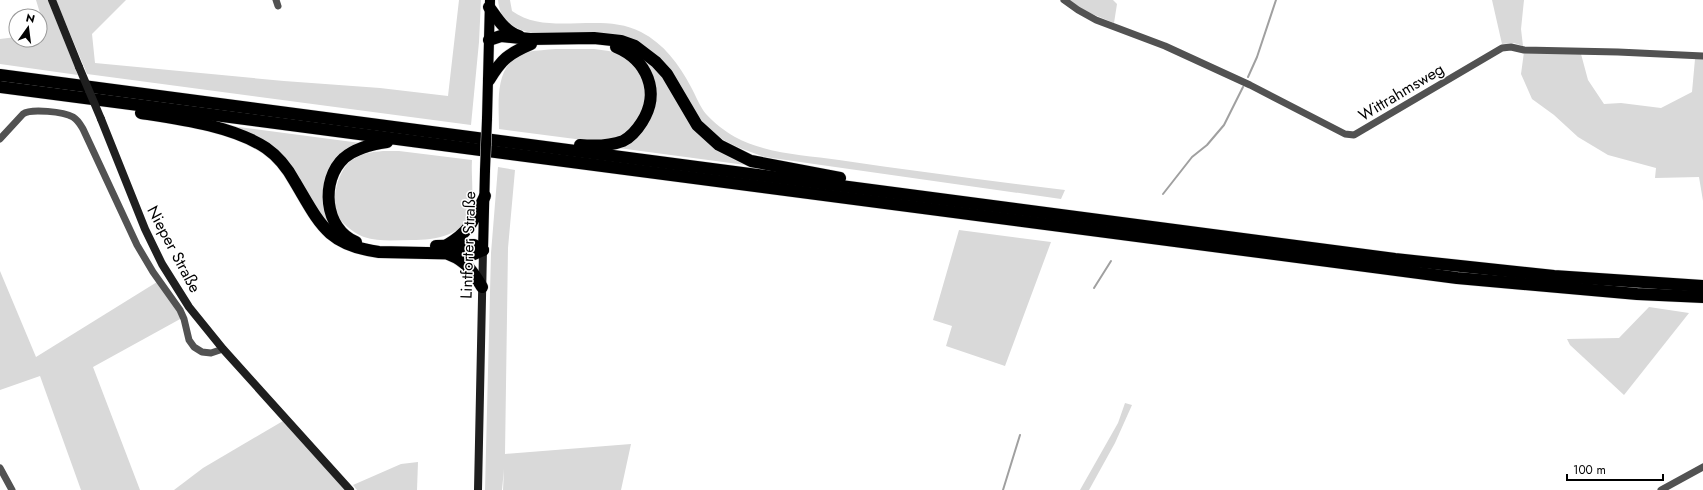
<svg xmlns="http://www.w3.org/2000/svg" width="1703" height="490" viewBox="0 0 1703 490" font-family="Jost,sans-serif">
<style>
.green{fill:#d9d9d9}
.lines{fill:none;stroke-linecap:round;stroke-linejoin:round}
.stream{stroke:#a0a0a0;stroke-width:2}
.primary-casing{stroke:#dbdbdb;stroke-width:11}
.highway-casing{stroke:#dbdbdb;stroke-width:13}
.street{stroke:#525252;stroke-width:7}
.secondary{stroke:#1f1f1f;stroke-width:8}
.primary{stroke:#000;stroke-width:10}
.highway{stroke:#000;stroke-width:12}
.primary-bridge-casing{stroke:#dbdbdb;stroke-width:11;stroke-linecap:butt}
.secondary-bridge{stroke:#1f1f1f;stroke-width:8}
.primary-bridge{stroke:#000;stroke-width:10}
.labels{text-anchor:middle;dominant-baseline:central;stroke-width:3;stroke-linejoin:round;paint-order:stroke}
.street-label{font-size:16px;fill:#000;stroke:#fff}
</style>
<rect width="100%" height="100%" fill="#fff"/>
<g class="green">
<path d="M 36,0 L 48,0 L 78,75 L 0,64 L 0,39 L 16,37 L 16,40 L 40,40 L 40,34 L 46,33 Z"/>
<path d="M 56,0 L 126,0 L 92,34 L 95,63 L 284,81 L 380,88 L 448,96 L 459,0 L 481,0 L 479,42 L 471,125 L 87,74 Z"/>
<path d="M 498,0 L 510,0 L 512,11 C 548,37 601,11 641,32 C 664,44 679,64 691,87 C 696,96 700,107 706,114 C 714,123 725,131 735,137 C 766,154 805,155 839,160 C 914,171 989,181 1065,190 L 1061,199 L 765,157 C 748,151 730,146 715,134 C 683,107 677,62 636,41 L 537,34 C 516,30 500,23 498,0 Z"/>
<path d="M 1069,0 L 1113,0 L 1117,4 L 1114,23 L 1085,11 Z"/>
<path d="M 1492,0 L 1524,0 L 1521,29 L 1523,46 L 1514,43 L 1502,44 Z"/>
<path d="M 556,49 L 594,49 L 609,51 L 624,56 L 635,65 L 642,76 L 647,100 L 634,126 L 621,135 L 607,140 L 583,140 L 499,129 C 499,101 493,62 528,52 C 537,50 546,50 556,49 Z"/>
<path d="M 629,50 L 654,63 L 687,115 L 753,166 L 611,147 L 625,143 L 655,100 Z"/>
<path d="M 1524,52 L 1581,54 L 1588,80 L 1604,104 L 1621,103 L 1661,108 L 1692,92 L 1695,59 L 1703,59 L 1703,201 L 1699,177 L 1655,178 L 1656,168 L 1608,155 L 1578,137 L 1554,115 L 1532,99 L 1521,74 Z"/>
<path d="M 231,126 L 368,144 L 332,169 L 336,235 L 298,181 Z"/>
<path d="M 383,151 L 399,151 L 472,160 C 471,175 474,193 471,208 C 466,236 435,240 412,240 C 396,240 379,242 364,237 C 354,233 340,223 337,213 C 331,198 338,170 352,160 C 362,153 372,152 383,151 Z"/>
<path d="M 498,167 L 515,170 L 508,248 L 505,454 L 631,444 L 621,490 L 503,490 L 504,469 L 502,490 L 485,490 L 491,253 Z"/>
<path d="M 959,230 L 1051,242 L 1005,366 L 946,346 L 952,326 L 933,320 Z"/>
<path d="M 0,271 L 36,357 L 157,282 L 182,318 L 93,367 L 140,490 L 81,490 L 40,376 L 0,390 Z"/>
<path d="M 1649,307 L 1689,313 L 1624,395 L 1570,345 L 1567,339 L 1619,338 Z"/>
<path d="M 1125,403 L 1132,405 L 1115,443 L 1089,490 L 1080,490 L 1118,423 Z"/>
<path d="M 283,421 L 346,490 L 174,490 L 203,468 Z"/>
<path d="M 418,462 L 417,490 L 357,490 L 353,485 L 401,464 Z"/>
</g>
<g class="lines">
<g class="stream">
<path d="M 1248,77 L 1257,57 L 1276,0"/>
<path d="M 1163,194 L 1192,157 L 1207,145 L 1224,125 L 1243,87"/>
<path d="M 1094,288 L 1111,261"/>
<path d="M 1003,490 L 1020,435"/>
</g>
<defs>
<g id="primary">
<path d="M 487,119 L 490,0"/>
<path d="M 483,250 L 485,170"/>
</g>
<g id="highway">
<path d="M 489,7 C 497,18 505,32 519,36"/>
<path d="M 489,40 L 501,36 L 530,39 L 594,38 L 621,41 L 635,46 L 656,62 L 667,74 L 697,125 L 719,145 L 751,161 L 840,178"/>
<path d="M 0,75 L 1395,259 L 1554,276 L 1703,286"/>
<path d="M 489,80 C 502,59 508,54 531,44"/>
<path d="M 0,87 L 1457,278 L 1637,294 L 1703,297"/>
<path d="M 141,113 C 180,119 233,126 266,148 C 279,157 288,169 295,182 C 320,224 327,245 379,252 L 474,254 L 483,250"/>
<path d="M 580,145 C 593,146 610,146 623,141 C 631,137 637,130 642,122 C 661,92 647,60 616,47"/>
<path d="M 356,242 C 324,229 320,180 344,158 C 356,148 372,144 387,142"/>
<path d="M 447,245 C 471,231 474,219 485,196"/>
<path d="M 436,246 L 474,245 L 483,250"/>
<path d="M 450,255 C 466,261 473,272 482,287"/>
</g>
</defs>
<use href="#primary" class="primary-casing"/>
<use href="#highway" class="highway-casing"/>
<g class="street">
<path d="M 276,0 L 278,6"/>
<path d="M 1064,0 L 1078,10 L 1096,20 L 1165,46 L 1250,85 L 1345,134 L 1354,135 L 1502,48 L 1511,47 L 1524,50 L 1618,52 L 1703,56"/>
<path d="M 0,139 L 23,114 C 31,108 64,112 73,117 C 78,120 80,124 83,129 L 137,245 L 153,272 L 180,310 L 184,319 L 189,340 L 194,347 L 202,352 L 211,353 L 223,349"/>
<path d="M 0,468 L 12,490"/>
<path d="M 1661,490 L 1703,467"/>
</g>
<g class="secondary">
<path d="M 52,0 L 79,67"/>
<path d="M 101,119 L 145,229 L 162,264 L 189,307 L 223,349 L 350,490"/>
<path d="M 478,490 L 483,250"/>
</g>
<use href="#primary" class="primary"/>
<use href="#highway" class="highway"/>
<defs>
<path id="primary-bridge" d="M 485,170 L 487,119"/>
</defs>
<use href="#primary-bridge" class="primary-bridge-casing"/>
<path class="secondary-bridge" d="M 79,67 L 101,119"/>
<use href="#primary-bridge" class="primary-bridge"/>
</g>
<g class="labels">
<g class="street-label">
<text transform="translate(1401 92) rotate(-31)">Wittrahmsweg</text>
<text transform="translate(468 245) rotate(-88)">Lintforter Straße</text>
<text transform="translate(174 249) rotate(62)">Nieper Straße</text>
</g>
</g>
<g transform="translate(28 28) rotate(14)"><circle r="19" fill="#ffffff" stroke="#999999"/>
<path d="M0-3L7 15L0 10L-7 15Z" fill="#000000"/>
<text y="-6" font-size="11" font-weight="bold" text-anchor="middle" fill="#000000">N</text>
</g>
<path d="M1567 474v6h96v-6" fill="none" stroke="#000000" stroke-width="2"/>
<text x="1573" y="474" font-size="12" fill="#000000" stroke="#ffffff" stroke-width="3" paint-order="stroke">100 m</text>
</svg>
